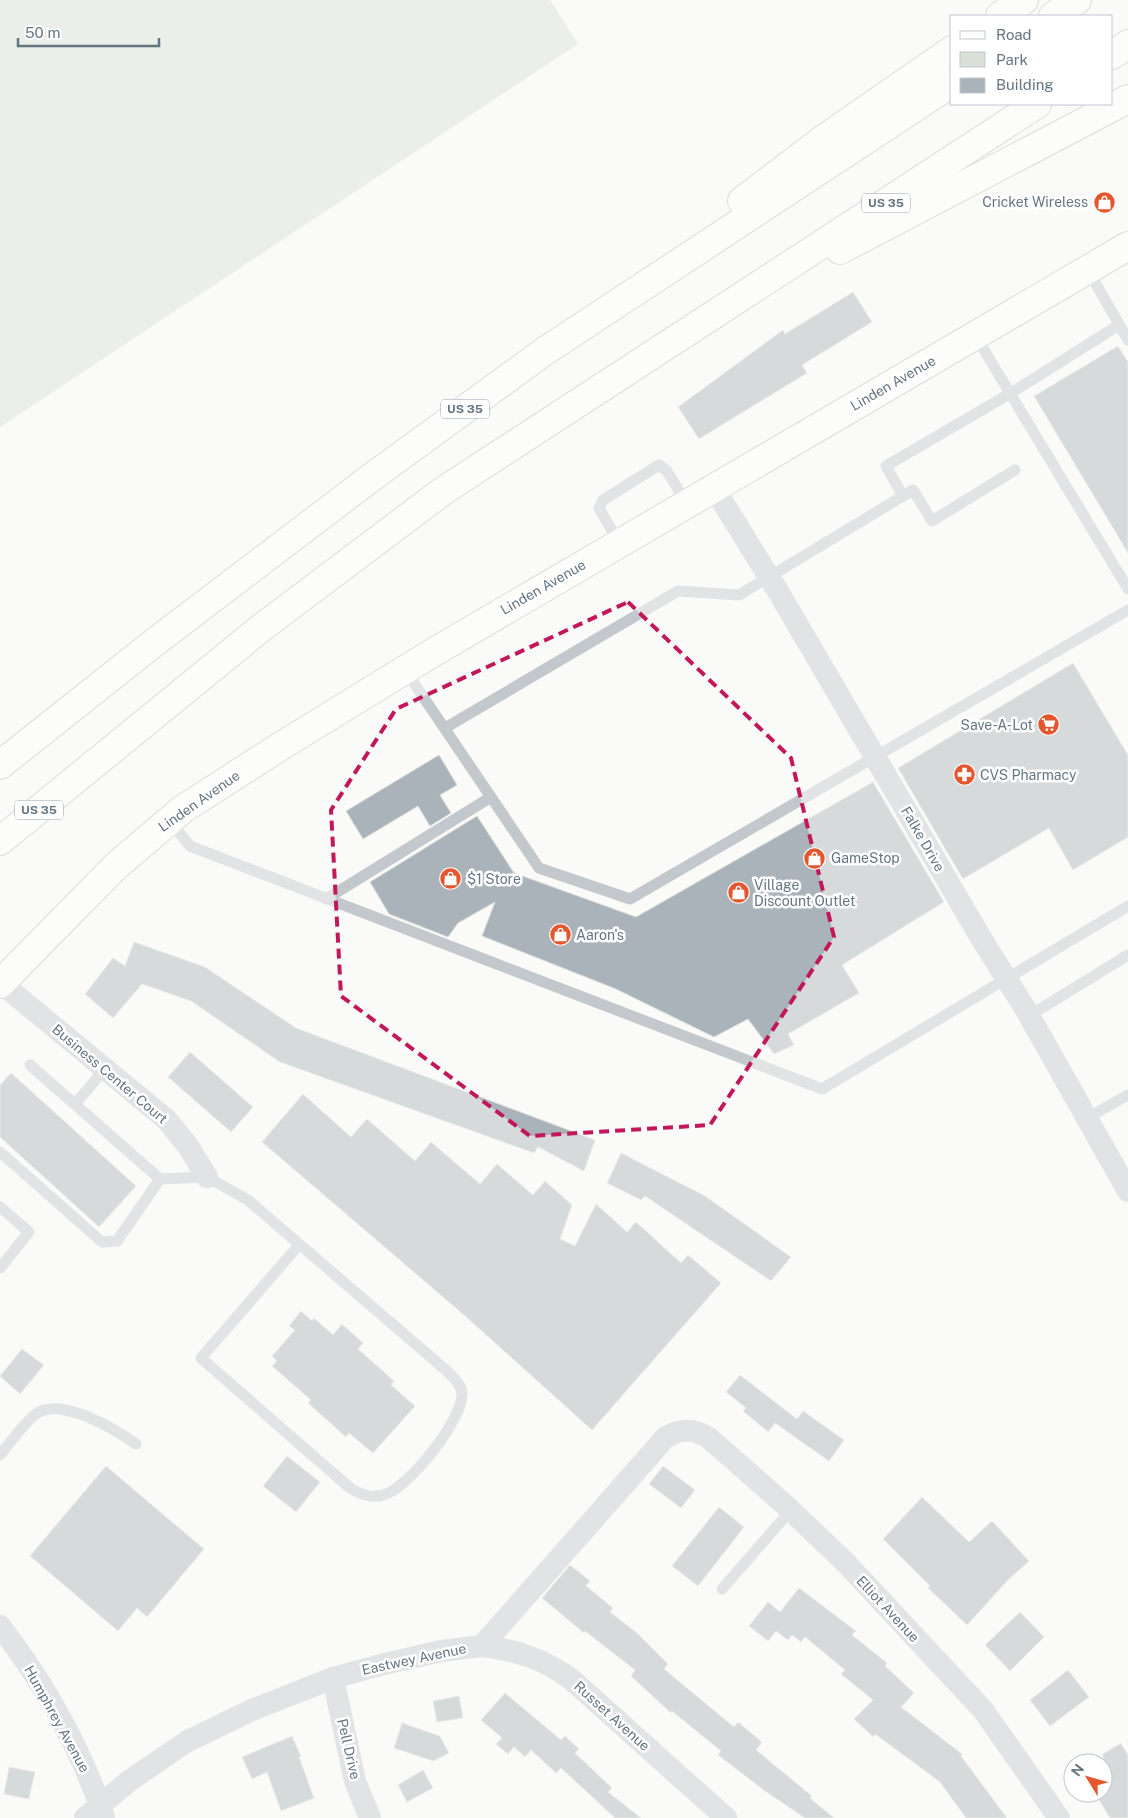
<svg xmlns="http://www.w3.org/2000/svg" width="1128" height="1818" viewBox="0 0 1128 1818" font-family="'Public Sans',sans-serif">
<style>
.green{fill:#dadfd7}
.building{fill:#aab3b9;stroke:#dcdcda}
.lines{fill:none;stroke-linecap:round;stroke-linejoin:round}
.secondary-casing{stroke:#b3babf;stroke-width:30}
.motorway-casing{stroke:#b4b9bd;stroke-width:30}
.service{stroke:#c3c8cc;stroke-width:11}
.minor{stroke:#c3c8cc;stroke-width:22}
.secondary{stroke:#fff;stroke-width:28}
.motorway{stroke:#fff;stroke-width:28}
.marked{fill:none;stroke:#c2185b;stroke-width:4;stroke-dasharray:10 6;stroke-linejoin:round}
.labels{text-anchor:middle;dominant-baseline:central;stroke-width:5;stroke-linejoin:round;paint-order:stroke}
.shield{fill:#fff;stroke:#939fa8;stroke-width:1}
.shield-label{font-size:12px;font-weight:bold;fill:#657683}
.poi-label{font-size:14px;fill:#657683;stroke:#fff;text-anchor:start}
.street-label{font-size:14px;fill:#657683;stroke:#fff}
</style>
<rect width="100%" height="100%" fill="#fafaf8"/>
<path class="green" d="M 0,0 L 550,0 L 578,44 L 0,427 Z"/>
<g class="building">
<path d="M 853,292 L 872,322 L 802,365 L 807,373 L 699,439 L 678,407 L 783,330 L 785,334 Z"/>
<path d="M 1118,346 L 1128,362 L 1128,553 L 1034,396 Z"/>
<path d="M 1073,663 L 1128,755 L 1128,837 L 1073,870 L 1049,828 L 963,879 L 898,768 Z"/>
<path d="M 439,755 L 457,785 L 440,795 L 451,813 L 430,826 L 418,806 L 363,839 L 346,811 Z"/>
<path d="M 873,782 L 944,902 L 842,965 L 859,993 L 788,1034 L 794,1045 L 774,1054 L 748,1019 L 714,1037 L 616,989 L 482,936 L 495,902 L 458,923 L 448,937 L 389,914 L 370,882 L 477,816 L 514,873 L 636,917 Z"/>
<path d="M 134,942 L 205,967 L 296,1028 L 595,1140 L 584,1171 L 538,1147 L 534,1153 L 280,1062 L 191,1001 L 142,984 L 113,1018 L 85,994 L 113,958 L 125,966 Z"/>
<path d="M 190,1052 L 253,1107 L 231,1132 L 168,1077 Z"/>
<path d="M 11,1073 L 136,1186 L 99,1227 L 0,1137 L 0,1085 Z"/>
<path d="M 303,1094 L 351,1137 L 367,1119 L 415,1161 L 431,1142 L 480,1184 L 497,1164 L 533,1195 L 545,1181 L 572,1205 L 560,1239 L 575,1246 L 596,1204 L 627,1232 L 636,1222 L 681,1263 L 688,1255 L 721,1283 L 592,1430 L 464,1315 L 262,1142 Z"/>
<path d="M 621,1153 L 705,1196 L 791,1257 L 771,1281 L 645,1196 L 641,1200 L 607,1183 Z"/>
<path d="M 301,1311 L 312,1321 L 314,1318 L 333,1335 L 342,1324 L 363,1343 L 358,1349 L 394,1381 L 391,1385 L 415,1406 L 373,1453 L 349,1433 L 346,1437 L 308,1403 L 311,1400 L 272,1366 L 277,1361 L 272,1356 L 295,1330 L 289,1326 Z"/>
<path d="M 22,1349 L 44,1365 L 20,1394 L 0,1376 Z"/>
<path d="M 740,1375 L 797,1419 L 803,1411 L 844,1440 L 829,1461 L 775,1423 L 768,1432 L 743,1411 L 746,1408 L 726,1392 Z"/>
<path d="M 287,1456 L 320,1482 L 296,1512 L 263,1486 Z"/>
<path d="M 106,1466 L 204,1549 L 147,1617 L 137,1608 L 118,1631 L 30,1556 Z"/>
<path d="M 663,1466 L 695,1490 L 681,1508 L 649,1484 Z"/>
<path d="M 922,1497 L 969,1542 L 992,1521 L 1029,1561 L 1007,1581 L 967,1625 L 928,1588 L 930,1586 L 883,1539 Z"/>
<path d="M 719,1507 L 744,1527 L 698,1586 L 672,1566 Z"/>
<path d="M 570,1565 L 590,1581 L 586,1586 L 613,1608 L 610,1612 L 637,1633 L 668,1664 L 664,1669 L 734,1727 L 738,1722 L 762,1742 L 756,1750 L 812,1796 L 810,1798 L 834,1818 L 805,1818 L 765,1791 L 718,1755 L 721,1751 L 672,1711 L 671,1713 L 631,1676 L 635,1670 L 585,1631 L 584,1633 L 542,1598 Z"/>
<path d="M 799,1588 L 856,1631 L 852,1635 L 887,1663 L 885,1666 L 914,1693 L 901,1707 L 962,1754 L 961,1756 L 1007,1818 L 966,1818 L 940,1782 L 875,1734 L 873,1737 L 854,1719 L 873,1700 L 841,1674 L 845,1670 L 805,1637 L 801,1642 L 792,1635 L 788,1640 L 776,1631 L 768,1641 L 749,1626 L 768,1602 L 780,1612 Z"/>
<path d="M 1020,1612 L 1044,1637 L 1010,1671 L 985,1645 Z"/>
<path d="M 1068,1670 L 1089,1697 L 1050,1726 L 1030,1700 Z"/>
<path d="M 505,1693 L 561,1740 L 565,1736 L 579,1749 L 575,1753 L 612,1788 L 608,1792 L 641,1818 L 615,1818 L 561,1768 L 556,1773 L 531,1750 L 525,1757 L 514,1747 L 508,1754 L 496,1744 L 502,1738 L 481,1720 Z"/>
<path d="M 459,1696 L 463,1718 L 437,1722 L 433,1701 Z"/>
<path d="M 402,1723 L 440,1736 L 449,1753 L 433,1761 L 394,1748 Z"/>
<path d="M 292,1736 L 301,1756 L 299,1757 L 314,1798 L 281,1811 L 267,1772 L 252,1779 L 242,1757 Z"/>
<path d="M 1121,1743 L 1128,1755 L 1128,1818 L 1110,1818 L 1095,1793 L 1103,1793 L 1103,1754 Z"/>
<path d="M 9,1767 L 35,1772 L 29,1799 L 4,1794 Z"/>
<path d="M 423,1770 L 433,1788 L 407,1802 L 398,1785 Z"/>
</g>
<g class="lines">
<defs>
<path id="secondary" d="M 0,984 L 116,866 L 183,809 L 281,746 L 434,652 L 1128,246"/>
<g id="motorway">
<path d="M 1000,16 L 1024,0"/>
<path d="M 1053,16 L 1077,0"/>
<path d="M 1112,55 L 1128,44"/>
<path d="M 742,201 L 825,138 L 952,50"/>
<path d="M 840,250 L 1128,99"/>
<path d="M 0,765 L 155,642 L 372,477 L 545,351 L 952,83"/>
<path d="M 0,841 L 261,628 L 443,491 L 1037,104"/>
</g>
</defs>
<use href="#secondary" class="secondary-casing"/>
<use href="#motorway" class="motorway-casing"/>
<g class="service">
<path d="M 1088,270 L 1128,340"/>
<path d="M 975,335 L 1128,589"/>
<path d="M 903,496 L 886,466 L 1011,393 L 1119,325"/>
<path d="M 619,543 L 599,508 L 603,500 L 659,465 L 667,471 L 687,504"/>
<path d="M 405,670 L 539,868 L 630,899 L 1128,610"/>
<path d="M 445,728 L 678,591 L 739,595 L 913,490 L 932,521 L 1015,470"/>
<path d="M 169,820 L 190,846 L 822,1089 L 1128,906"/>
<path d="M 326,899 L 491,797"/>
<path d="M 1029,1016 L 1128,955"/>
<path d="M 30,1065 L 160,1179"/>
<path d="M 75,1104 L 105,1069"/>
<path d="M 1087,1118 L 1128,1095"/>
<path d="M 0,1152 L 102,1242 L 117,1241 L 160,1179 L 207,1177 L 248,1200 L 447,1371 C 453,1377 461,1384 462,1393 C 464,1418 410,1486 386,1494 C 372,1499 362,1495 350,1488 L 201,1358 L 298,1246"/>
<path d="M 0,1207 L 29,1232 L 0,1268"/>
<path d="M 0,1455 C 11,1442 23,1424 36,1414 C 60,1396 115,1429 136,1444"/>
<path d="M 722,1589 L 791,1510"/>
</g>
<g class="minor">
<path d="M 714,488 L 779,593 L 981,938 L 1026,1010 L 1128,1191"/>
<path d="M 1,983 L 167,1120 L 188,1146 L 207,1177"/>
<path d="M 0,1626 C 44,1683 81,1749 104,1817"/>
<path d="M 482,1646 C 517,1650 543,1659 571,1679 L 726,1818"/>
<path d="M 333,1678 L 355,1781 L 370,1818"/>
<path d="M 85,1818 L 129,1781 L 186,1742 L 252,1710 L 333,1678 L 384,1664 L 441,1651 L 482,1646 L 665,1438 C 680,1428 693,1428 709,1438 L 784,1504 L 845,1562 L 983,1710 L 1059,1818"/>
</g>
<use href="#secondary" class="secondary"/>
<use href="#motorway" class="motorway"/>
</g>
<path d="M0 0H1128V1818H0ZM 628,602 L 791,758 L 834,937 L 710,1125 L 530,1136 L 341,996 L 331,810 L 396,709 Z" fill="#fafaf8" fill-opacity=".55" fill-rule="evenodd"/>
<path class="marked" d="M 628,602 L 791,758 L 834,937 L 710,1125 L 530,1136 L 341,996 L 331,810 L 396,709 Z"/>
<defs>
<symbol id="shop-disc" viewBox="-11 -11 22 22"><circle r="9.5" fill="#e4572e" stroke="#fff"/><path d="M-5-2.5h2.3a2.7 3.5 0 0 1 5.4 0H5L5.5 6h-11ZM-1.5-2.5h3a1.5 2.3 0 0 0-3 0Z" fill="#fff"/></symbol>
<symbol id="supermarket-disc" viewBox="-11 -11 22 22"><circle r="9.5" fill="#e4572e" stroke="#fff"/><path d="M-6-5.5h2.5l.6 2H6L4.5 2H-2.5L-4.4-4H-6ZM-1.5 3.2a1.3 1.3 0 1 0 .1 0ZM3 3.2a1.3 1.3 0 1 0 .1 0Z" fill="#fff"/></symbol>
<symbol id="pharmacy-disc" viewBox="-11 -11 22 22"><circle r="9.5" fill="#e4572e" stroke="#fff"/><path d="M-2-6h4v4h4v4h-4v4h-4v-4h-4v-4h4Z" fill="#fff"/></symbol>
</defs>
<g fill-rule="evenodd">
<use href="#shop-disc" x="1092" y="190" width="25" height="25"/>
<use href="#supermarket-disc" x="1036" y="712" width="25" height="25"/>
<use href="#pharmacy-disc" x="952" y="762" width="25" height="25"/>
<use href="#shop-disc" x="802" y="846" width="25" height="25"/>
<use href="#shop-disc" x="438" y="866" width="25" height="25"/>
<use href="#shop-disc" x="726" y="880" width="25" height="25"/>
<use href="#shop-disc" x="548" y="922" width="25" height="25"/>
</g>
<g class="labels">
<g class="shield">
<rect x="862" y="193.5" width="48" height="19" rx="4"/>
<rect x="441" y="399.5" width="48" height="19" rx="4"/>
<rect x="15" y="800.5" width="48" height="19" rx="4"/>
</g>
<g class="shield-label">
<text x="886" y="203">US 35</text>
<text x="465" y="409">US 35</text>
<text x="39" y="810">US 35</text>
</g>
<g class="poi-label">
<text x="1088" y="202" text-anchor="end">Cricket Wireless</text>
<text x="1033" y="725" text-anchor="end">Save-A-Lot</text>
<text x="980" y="775">CVS Pharmacy</text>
<text x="831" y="858">GameStop</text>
<text x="467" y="879">$1 Store</text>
<text x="754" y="885">Village<tspan x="754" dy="16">Discount Outlet</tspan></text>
<text x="576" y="935">Aaron's</text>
</g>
<g class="street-label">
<text transform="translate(893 383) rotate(-30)">Linden Avenue</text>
<text transform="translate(543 587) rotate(-30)">Linden Avenue</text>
<text transform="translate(199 801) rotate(-35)">Linden Avenue</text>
<text transform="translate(923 839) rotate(60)">Falke Drive</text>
<text transform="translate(110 1074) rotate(40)">Business Center Court</text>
<text transform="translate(888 1609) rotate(47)">Elliot Avenue</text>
<text transform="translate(414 1659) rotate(-12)">Eastwey Avenue</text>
<text transform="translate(612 1716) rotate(42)">Russet Avenue</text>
<text transform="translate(57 1719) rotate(61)">Humphrey Avenue</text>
<text transform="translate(349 1749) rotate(77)">Pell Drive</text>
</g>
</g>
<rect x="950" y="15" width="162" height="90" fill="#ffffff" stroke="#c1c8cd"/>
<rect x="960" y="31" width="25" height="8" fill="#ffffff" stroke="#c1c8cd"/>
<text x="996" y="40" font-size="15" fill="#657683">Road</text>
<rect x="960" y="52" width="25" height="15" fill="#dadfd7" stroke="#c1c8cd"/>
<text x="996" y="65" font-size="15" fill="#657683">Park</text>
<rect x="960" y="78" width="25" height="15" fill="#aab3b9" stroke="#c1c8cd"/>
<text x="996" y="90" font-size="15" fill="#657683">Building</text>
<g transform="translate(1088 1778) rotate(307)"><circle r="24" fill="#ffffff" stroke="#c1c8cd"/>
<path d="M0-4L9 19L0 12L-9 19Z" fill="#e4572e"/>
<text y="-8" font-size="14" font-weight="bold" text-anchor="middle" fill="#657683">N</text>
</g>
<path d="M18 38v8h141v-8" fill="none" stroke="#657683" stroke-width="2.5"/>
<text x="25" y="38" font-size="15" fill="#657683" stroke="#ffffff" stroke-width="4" paint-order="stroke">50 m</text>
</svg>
